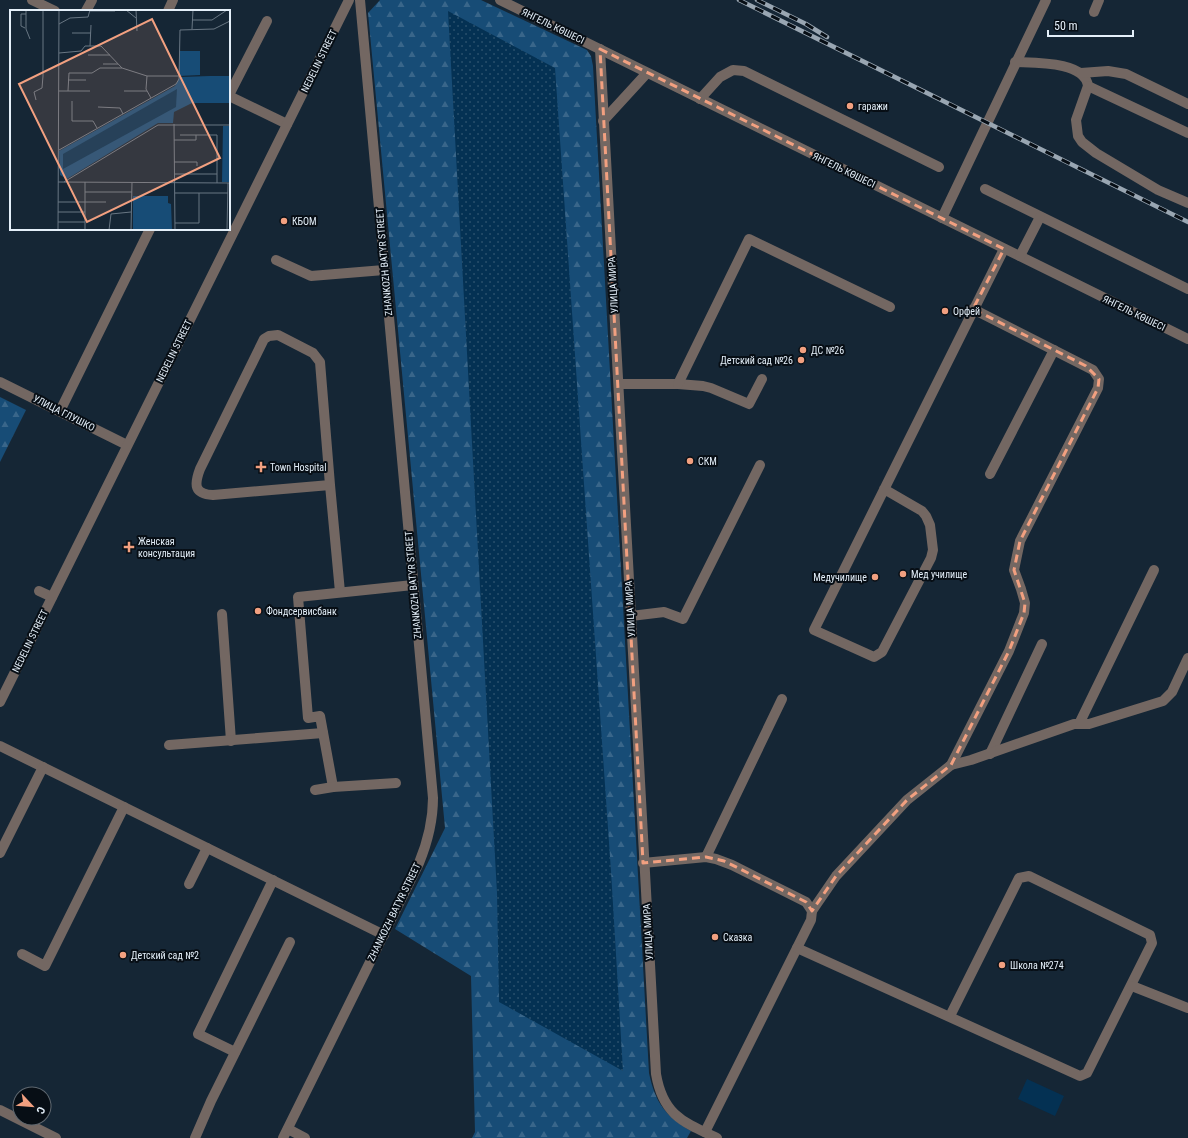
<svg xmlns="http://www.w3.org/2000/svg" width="1188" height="1138" viewBox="0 0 1188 1138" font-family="'Roboto Condensed',sans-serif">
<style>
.grass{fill:#043153}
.forest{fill:url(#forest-firs)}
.park{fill:url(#park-dots)}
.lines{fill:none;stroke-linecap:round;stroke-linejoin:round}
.minor{stroke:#736762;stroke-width:10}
.rail-casing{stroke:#99a6b2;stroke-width:4.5}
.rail{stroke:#070e15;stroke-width:3;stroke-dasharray:9;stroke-linecap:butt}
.marked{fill:none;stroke:#f2a080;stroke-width:3;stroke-dasharray:8 5;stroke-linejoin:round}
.poi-dot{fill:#f2a080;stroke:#070e15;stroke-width:1.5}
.labels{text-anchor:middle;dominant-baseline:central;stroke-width:4;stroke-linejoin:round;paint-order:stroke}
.street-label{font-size:10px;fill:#e4eff9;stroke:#070e15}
.poi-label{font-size:10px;fill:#e4eff9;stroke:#070e15;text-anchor:start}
.inset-road{fill:none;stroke:#687683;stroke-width:1}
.view{fill:#f2a080;fill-opacity:0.15;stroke:#f2a080;stroke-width:2}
.inset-edge{fill:none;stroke:#e4eff9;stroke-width:2}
</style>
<defs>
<pattern id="forest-firs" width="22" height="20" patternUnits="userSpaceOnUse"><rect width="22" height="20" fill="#174c76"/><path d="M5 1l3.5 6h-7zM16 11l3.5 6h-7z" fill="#39668a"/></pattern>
<pattern id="park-dots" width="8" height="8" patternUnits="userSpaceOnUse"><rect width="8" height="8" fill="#043153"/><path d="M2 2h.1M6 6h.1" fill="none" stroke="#284f6c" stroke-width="1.8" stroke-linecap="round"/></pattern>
</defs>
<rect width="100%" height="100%" fill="#152635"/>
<path class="grass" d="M 1027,1079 L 1064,1096 L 1055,1116 L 1018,1099 Z"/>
<g class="forest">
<path d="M 380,0 L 481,0 L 587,50 L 591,56 L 593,66 L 649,1073 C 655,1102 665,1116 691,1131 L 687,1138 L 472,1138 L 475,1132 L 471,976 L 395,929 L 445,828 L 368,13 Z"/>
<path d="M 0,397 L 26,410 L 0,462 Z"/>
</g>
<path class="park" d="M 448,11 L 555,68 L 611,871 L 623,1071 L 499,1002 L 497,893 Z"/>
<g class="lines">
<g class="minor">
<path d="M 32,0 L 55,11"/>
<path d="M 500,0 L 1188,339"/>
<path d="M 86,11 L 92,0"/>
<path d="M 168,11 L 173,0"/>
<path d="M 1094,12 L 1099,0"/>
<path d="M 600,49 L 656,1074 C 663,1115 683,1122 717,1138"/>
<path d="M 1015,62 C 1034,63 1085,61 1088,86 L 1076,120 L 1078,136 L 1082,142 L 1096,153 L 1158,190 L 1188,203"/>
<path d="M 1081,73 L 1108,71 L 1126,74 L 1188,104"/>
<path d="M 1088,86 L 1188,133"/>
<path d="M 229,95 L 267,21"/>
<path d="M 229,96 L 287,124"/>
<path d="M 700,99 L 720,77 L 733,70 L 744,71 L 939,167"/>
<path d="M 603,121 L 647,73"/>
<path d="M 985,189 L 1188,289"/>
<path d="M 942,218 L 1046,0"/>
<path d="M 1020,256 L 1040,217"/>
<path d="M 276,260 L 311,276 L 384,270"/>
<path d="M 0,382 L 127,445"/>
<path d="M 619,384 L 678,384 L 703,386 L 711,388 L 749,404 L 762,379"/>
<path d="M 678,384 L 749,239 L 890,307"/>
<path d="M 60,411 L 150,229"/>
<path d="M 990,474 L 1054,350"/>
<path d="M 330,485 L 320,362 L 313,353 L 278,335 L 269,336 L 264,339 L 200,469 C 194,485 194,494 213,495 L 330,485 L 340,592"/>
<path d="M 884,489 L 922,511 L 926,516 L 930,525 L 933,550 L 931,558 L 882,652 L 874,657 L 814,630 L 1004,249"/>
<path d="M 39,591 L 52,597"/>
<path d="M 222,614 L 231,741"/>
<path d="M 631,616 L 664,612 L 683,619 L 760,465"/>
<path d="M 0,702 L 349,0"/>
<path d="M 1079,724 L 1154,570"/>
<path d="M 169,745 L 323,733"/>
<path d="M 0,746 L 384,935"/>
<path d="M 990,754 L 1042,644"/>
<path d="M 951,765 L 971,760 L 1074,724 L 1089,724 L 1163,701 L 1172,692 L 1188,658"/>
<path d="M 333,787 L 320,716 L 308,718 L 298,597 L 413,585"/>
<path d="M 315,790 L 333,787 L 396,783"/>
<path d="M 0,853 L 43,767"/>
<path d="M 706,857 L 782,699"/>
<path d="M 643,863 L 706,857 L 716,859 L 732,865 L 806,902 L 812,911 L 811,920 L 705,1132"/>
<path d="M 189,884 L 207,848"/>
<path d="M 812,911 L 836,876 L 907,800 L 951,765 L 1009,651 L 1024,613 L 1025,603 L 1021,589 L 1014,570 L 1020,541 L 1098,388 L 1099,379 L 1093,370 L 973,309"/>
<path d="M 797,948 L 1080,1076 L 1087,1073 L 1152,943 L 1150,935 L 1029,876 L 1019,878 L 950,1016"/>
<path d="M 22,954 L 45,966 L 124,807"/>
<path d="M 1132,986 L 1188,1008"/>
<path d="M 235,1052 L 198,1034 L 273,880"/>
<path d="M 0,1110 L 56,1138"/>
<path d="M 288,1129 L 305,1138"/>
<path d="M 195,1138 L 211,1101 L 290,942"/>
<path d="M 283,1138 L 419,863 C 428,841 433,822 433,798 L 360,0"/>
</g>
<defs>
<g id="rail">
<path d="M 739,0 L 1188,222"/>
<path d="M 757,0 L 806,24 L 827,37"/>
</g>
</defs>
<use href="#rail" class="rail-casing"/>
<use href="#rail" class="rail"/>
</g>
<path class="marked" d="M 600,49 L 1004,249 L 973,309 L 1086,366 L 1099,379 L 1098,388 L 1020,541 L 1014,570 L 1025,603 L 1024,613 L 1009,651 L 951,765 L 907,800 L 836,876 L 812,911 L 806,902 L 724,861 L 706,857 L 643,863 Z"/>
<g class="poi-dot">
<circle cx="850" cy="106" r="4"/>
<circle cx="284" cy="221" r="4"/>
<circle cx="945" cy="311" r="4"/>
<circle cx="803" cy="350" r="4"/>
<circle cx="801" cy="360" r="4"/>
<circle cx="690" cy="461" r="4"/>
<path d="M259 461h4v4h4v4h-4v4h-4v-4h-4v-4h4z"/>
<path d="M127 541h4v4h4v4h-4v4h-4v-4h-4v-4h4z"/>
<circle cx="903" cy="574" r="4"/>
<circle cx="875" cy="577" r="4"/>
<circle cx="258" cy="611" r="4"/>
<circle cx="715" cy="937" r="4"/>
<circle cx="123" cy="955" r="4"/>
<circle cx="1002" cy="965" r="4"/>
</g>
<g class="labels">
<g class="street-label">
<text transform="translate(553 26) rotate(26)">ЯНГЕЛЬ КӨШЕСІ</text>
<text transform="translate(319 61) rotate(-64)">NEDELIN STREET</text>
<text transform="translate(844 170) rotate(26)">ЯНГЕЛЬ КӨШЕСІ</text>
<text transform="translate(384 262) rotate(-95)">ZHANKOZH BATYR STREET</text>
<text transform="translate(613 285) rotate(-93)">УЛИЦА МИРА</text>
<text transform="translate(1134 313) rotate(26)">ЯНГЕЛЬ КӨШЕСІ</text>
<text transform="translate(174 351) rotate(-64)">NEDELIN STREET</text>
<text transform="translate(64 413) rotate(27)">УЛИЦА ГЛУШКО</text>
<text transform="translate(413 585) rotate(-95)">ZHANKOZH BATYR STREET</text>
<text transform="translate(630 609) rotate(-93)">УЛИЦА МИРА</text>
<text transform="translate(30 641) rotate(-64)">NEDELIN STREET</text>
<text transform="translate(394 912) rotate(-64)">ZHANKOZH BATYR STREET</text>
<text transform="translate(648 932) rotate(-93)">УЛИЦА МИРА</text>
</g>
<g class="poi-label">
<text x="858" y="106">гаражи</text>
<text x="292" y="221">КБОМ</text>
<text x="953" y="311">Орфей</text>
<text x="811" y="350">ДС №26</text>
<text x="793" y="360" text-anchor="end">Детский сад №26</text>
<text x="698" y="461">СКМ</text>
<text x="270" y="467">Town Hospital</text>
<text x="138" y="541">Женская<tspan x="138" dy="12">консультация</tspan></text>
<text x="911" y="574">Мед училище</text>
<text x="867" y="577" text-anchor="end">Медучилище</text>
<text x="266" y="611">Фондсервисбанк</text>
<text x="723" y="937">Сказка</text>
<text x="131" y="955">Детский сад №2</text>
<text x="1010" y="965">Школа №274</text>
</g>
</g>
<g transform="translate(10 10)">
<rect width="220" height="220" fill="#152635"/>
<path d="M 169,41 L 190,41 L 190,65 L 169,66 ZM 200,66 L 220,66 L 220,93 L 182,93 L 164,102 L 163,113 L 148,113 L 57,169 L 50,165 L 49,141 L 165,76 L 170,67 ZM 213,116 L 220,116 L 220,172 L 212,172 ZM 123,186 L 158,186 L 158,193 L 161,194 L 162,220 L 123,220 Z" fill="#174c76"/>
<path d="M 167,79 L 166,97 L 53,159 L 53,144 Z" fill="#043153"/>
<path class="inset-road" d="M 16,0 L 16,19 L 20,29M 116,0 L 126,8M 126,0 L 127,21M 80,1 L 105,1M 183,10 L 202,10 L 217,0M 49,14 L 60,8 L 78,7 L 80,0M 15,18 L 11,16 L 11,4 L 16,4M 182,19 L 183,0M 62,23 L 81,23M 80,36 L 81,15M 49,43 L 71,41 L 75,36 L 91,36 L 112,58 L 137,66M 78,45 L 100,45M 93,54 L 108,54M 58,70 L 76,70M 49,81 L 80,81M 58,81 L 59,63 L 82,63 L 90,58 L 112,58M 114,81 L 137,81M 141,88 L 136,79 L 137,66 L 169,66M 26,90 L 24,82 L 32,78 L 33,66 L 33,0M 62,91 L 62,111 L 83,111 L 87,118M 88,97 L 110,98 L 113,104M 164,114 L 165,220M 170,125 L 207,125 L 207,173M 164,130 L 186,130 L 186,125M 49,140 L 166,74 L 169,69 L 170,20 L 204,19 L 220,11M 164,152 L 187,152 L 187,156M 164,164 L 207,164M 48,172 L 220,173M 54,172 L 148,115 L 220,115M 75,182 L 122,182M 165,183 L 218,183M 48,192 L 96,192M 48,202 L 75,202M 48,212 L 75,212M 165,213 L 189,213 L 189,183M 48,220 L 49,0M 75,220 L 75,172M 99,220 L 101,204 L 121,202M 121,220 L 122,172M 217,220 L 218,173"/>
<path class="view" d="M 142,9 L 210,148 L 77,212 L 9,74 Z"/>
<rect width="220" height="220" class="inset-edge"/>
</g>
<g transform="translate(32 1106) rotate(116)"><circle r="19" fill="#070e15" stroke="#5f6870"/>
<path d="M0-3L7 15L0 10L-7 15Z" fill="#f2a080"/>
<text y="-6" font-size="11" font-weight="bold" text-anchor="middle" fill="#e4eff9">С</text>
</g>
<path d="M1048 30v6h85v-6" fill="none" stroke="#e4eff9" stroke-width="2"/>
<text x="1054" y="30" font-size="12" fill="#e4eff9" stroke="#070e15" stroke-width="3" paint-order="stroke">50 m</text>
</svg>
